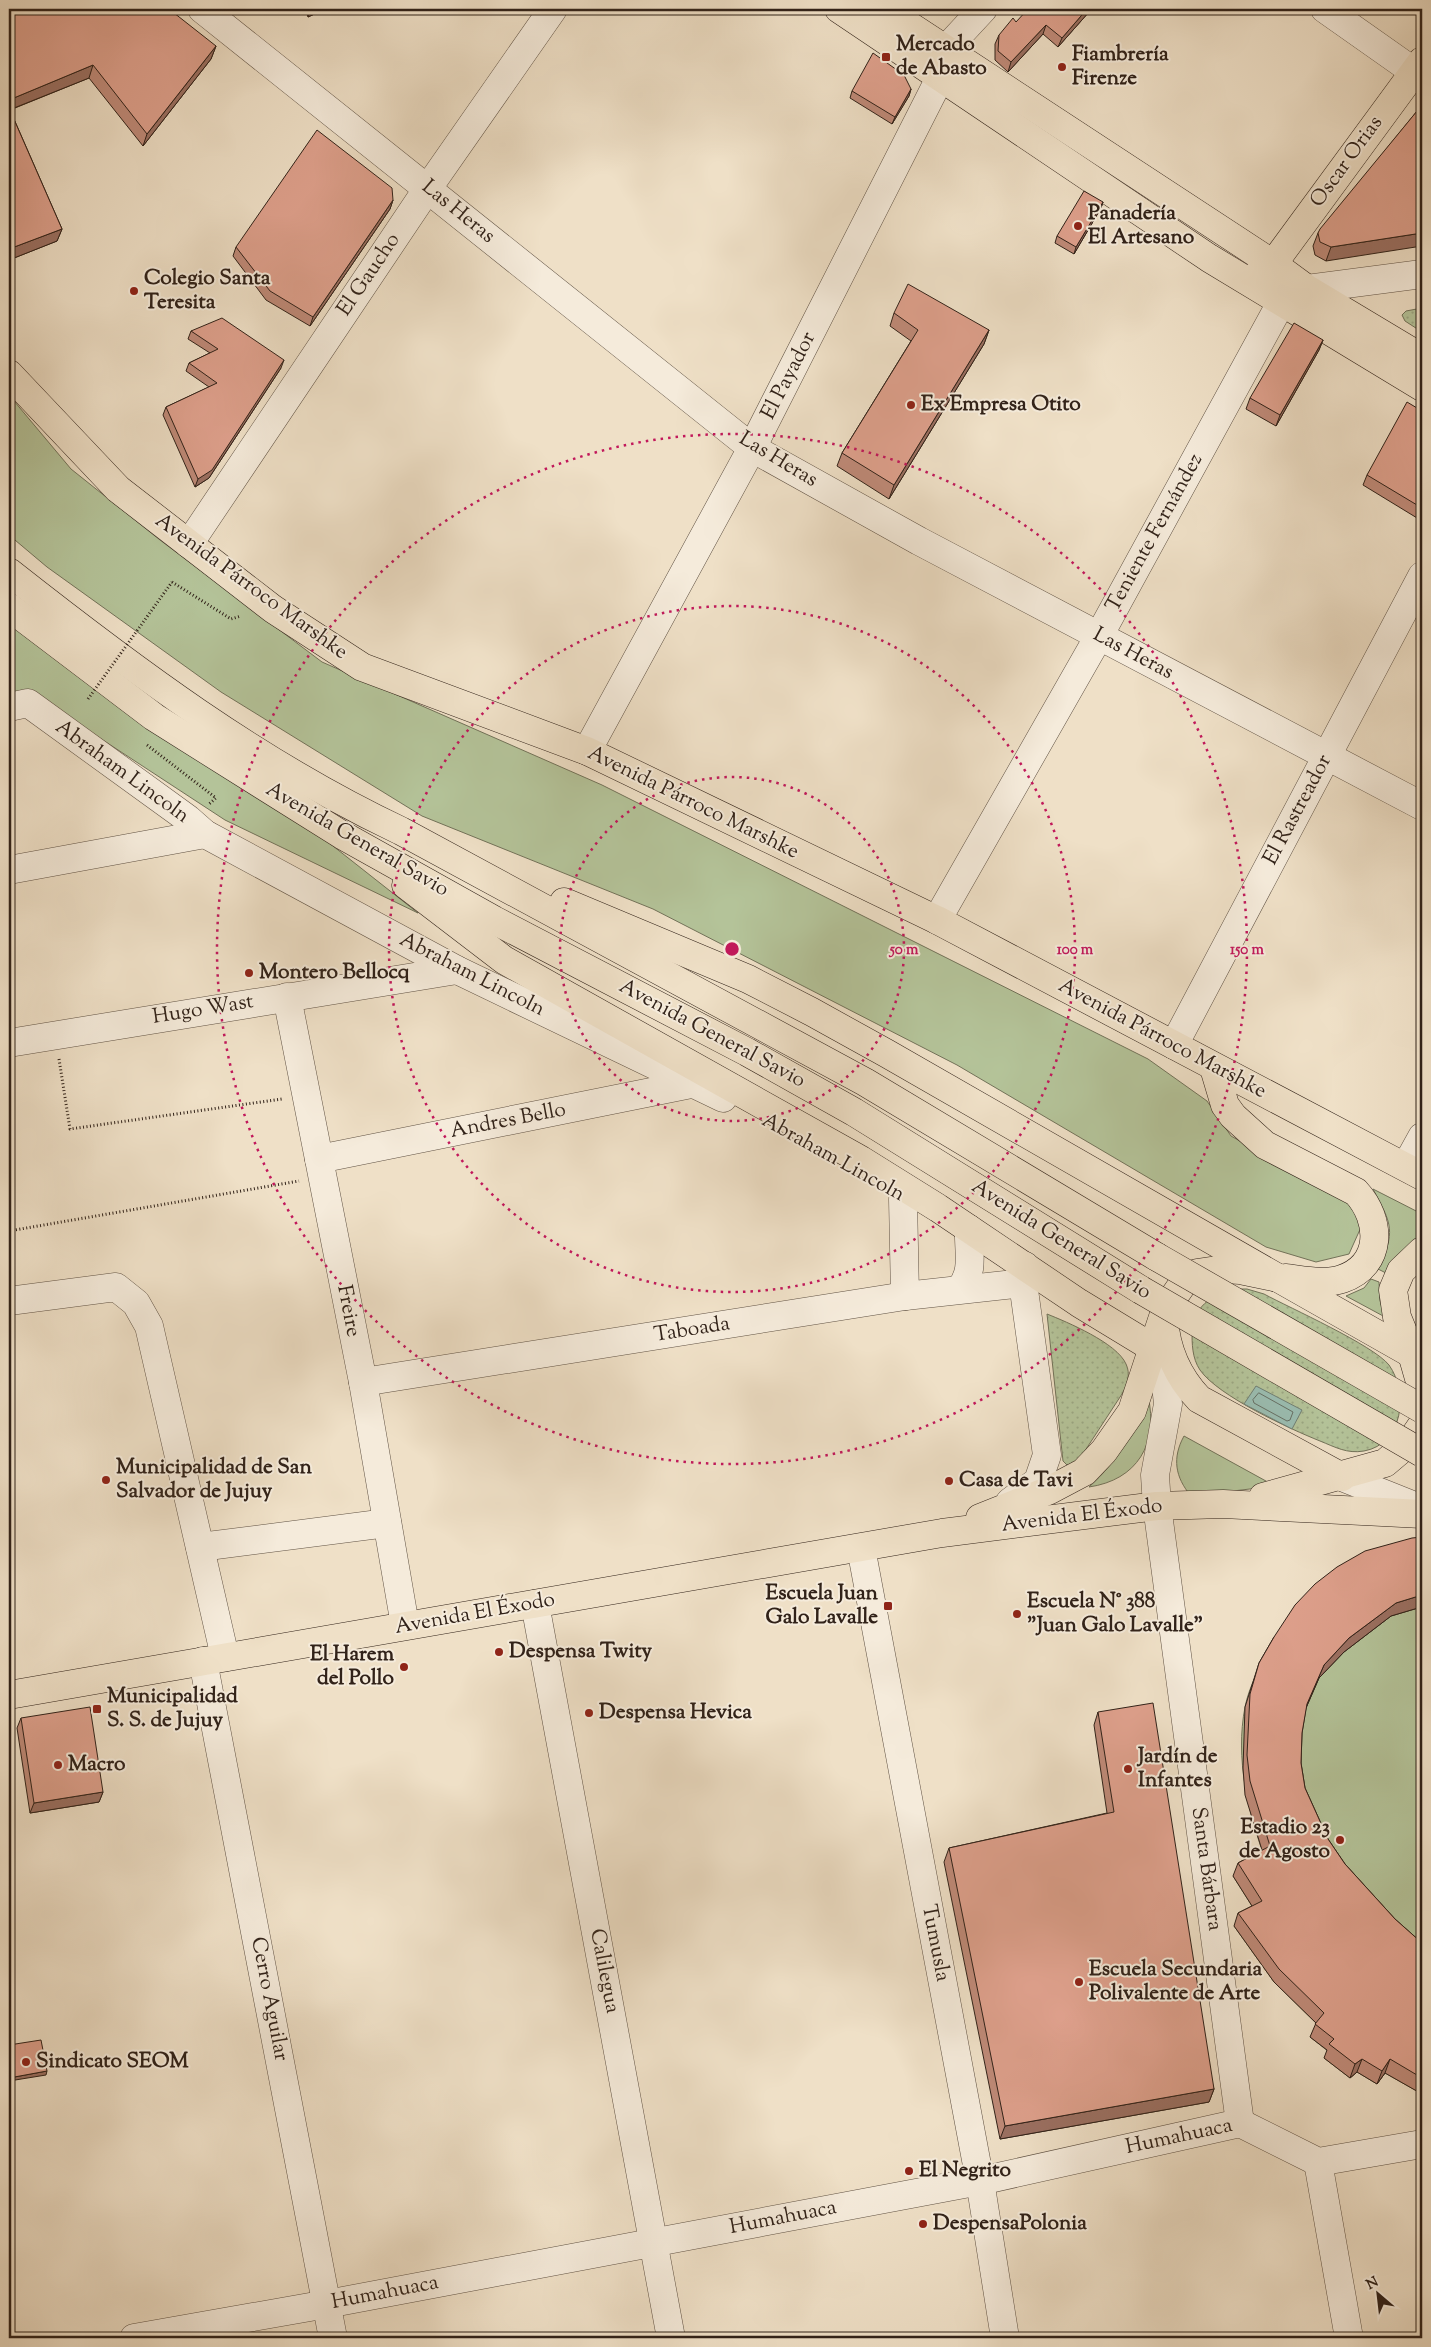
<svg xmlns="http://www.w3.org/2000/svg" width="1431" height="2347" viewBox="0 0 1431 2347" font-family="'Sorts Mill Goudy',serif">
<style>
.grass{fill:#b4c399;stroke:#727259}
.park{fill:url(#park-dots);stroke:#727259}
.water{fill:#9abdb1;stroke:#707f74}
.lines{fill:none;stroke-linecap:round;stroke-linejoin:round}
.shore{stroke:#667065;stroke-width:1}
.minor-casing{stroke:#605244;stroke-width:29}
.major-casing{stroke:#312219;stroke-width:29}
.highway-casing{stroke:#312219;stroke-width:29}
.path{stroke:#312219;stroke-width:3;stroke-dasharray:1 2.5;stroke-linecap:butt}
.minor{stroke:#f5ebdb;stroke-width:28}
.major{stroke:#efe0c7;stroke-width:28}
.highway{stroke:#efe0c7;stroke-width:28}
.highway-bridge-casing{stroke:#312219;stroke-width:29;stroke-linecap:butt}
.path-bridge{stroke:#312219;stroke-width:3;stroke-dasharray:1 2.5;stroke-linecap:butt}
.highway-bridge{stroke:#efe0c7;stroke-width:28}
.wall{fill:#bf8a78;stroke:#312219}
.shaded-wall{fill:#9b7062;stroke:#312219}
.building{fill:#dea08c;stroke:#312219}
.ring{fill:none;stroke:#c2185b;stroke-width:2.5;stroke-dasharray:2.5 5}
.poi-dot{fill:#8f2418;stroke:#f5ebdb;stroke-width:2}
.labels{text-anchor:middle;dominant-baseline:central;stroke-width:4;stroke-linejoin:round;paint-order:stroke}
.poi-label{font-size:21px;font-weight:bold;fill:#312219;stroke:#f5ebdb;text-anchor:start}
.street-label{font-size:21px;fill:#312219;stroke:#f5ebdb}
.centre{fill:#c2185b;stroke:#f5ebdb;stroke-width:2.5}
.ring-label{font-size:15px;text-anchor:middle;font-weight:bold;fill:#c2185b;stroke:#f5ebdb;stroke-width:4;stroke-linejoin:round;paint-order:stroke}
</style>
<defs>
<pattern id="park-dots" width="8" height="8" patternUnits="userSpaceOnUse" patternTransform="scale(1.25)"><rect width="8" height="8" fill="#b4c399"/><path d="M2 2h.1M6 6h.1" fill="none" stroke="#9ba783" stroke-width="1.8" stroke-linecap="round"/></pattern>
</defs>
<rect width="100%" height="100%" fill="#efe0c7"/>
<filter id="stains"><feTurbulence type="fractalNoise" baseFrequency=".004" numOctaves="4"/><feColorMatrix values="0 0 0 0 .2 0 0 0 0 .09 0 0 0 0 .02 0 0 0 .5 -.17"/></filter>
<radialGradient id="worn" r=".72"><stop offset=".6" stop-color="#630" stop-opacity="0"/><stop offset="1" stop-color="#630" stop-opacity=".3"/></radialGradient>
<g class="grass">
<path d="M 9,395 L 71,469 L 160,540 L 322,662 L 602,785 L 1148,1059 L 1207,1101 L 1231,1136 L 1351,1204 L 1362,1225 L 1349,1254 L 1316,1262 L 1266,1247 L 957,1065 L 653,909 L 422,816 L 221,692 L 47,567 L 9,535 Z"/>
<path d="M 9,622 L 300,820 L 418,913 L 225,820 L 28,691 L 9,695 Z"/>
<path d="M 1373,1189 L 1422,1214 L 1422,1240 L 1386,1273 L 1378,1269 C 1396,1232 1392,1224 1373,1189 Z"/>
<path d="M 1371,1279 L 1379,1282 L 1380,1301 L 1385,1317 L 1346,1296 L 1364,1288 Z"/>
<path d="M 1148,1396 C 1159,1444 1137,1480 1089,1487 C 1119,1460 1133,1433 1148,1396 Z"/>
<path d="M 1184,1436 L 1275,1486 L 1191,1496 C 1175,1477 1172,1458 1184,1436 Z"/>
<path d="M 1422,1549 L 1422,2094 L 1385,2073 L 1377,2084 L 1357,2072 L 1350,2078 L 1324,2058 L 1329,2052 L 1310,2037 L 1319,2026 L 1274,1982 L 1234,1926 L 1257,1914 L 1233,1876 L 1265,1859 C 1248,1811 1235,1759 1245,1707 C 1249,1687 1259,1668 1269,1650 Z"/>
</g>
<g class="park">
<path d="M 1422,308 L 1422,332 L 1405,321 L 1402,315 L 1406,311 Z"/>
<path d="M 1231,1289 L 1247,1289 L 1264,1294 C 1290,1308 1373,1345 1389,1365 C 1409,1393 1403,1444 1364,1451 C 1347,1454 1335,1447 1320,1441 C 1290,1429 1218,1396 1200,1370 C 1192,1358 1192,1344 1192,1330 C 1193,1308 1212,1295 1231,1289 Z"/>
<path d="M 1047,1314 C 1067,1322 1117,1343 1126,1364 C 1131,1374 1127,1385 1122,1394 L 1077,1463 L 1067,1465 L 1063,1461 Z"/>
</g>
<path class="water" d="M 1256,1386 L 1302,1410 L 1292,1429 L 1244,1404 Z"/>
<g class="lines">
<path class="shore" d="M 1259,1393 L 1293,1412 L 1290,1420 L 1287,1421 L 1254,1403 L 1253,1400 Z"/>
<defs>
<g id="minor">
<path d="M 202,9 L 752,448 L 919,541 L 1422,806"/>
<path d="M 1325,9 L 1413,71"/>
<path d="M 189,544 L 428,188 L 553,9"/>
<path d="M 9,707 L 28,703 L 188,819 L 205,834 L 457,970 L 723,1098"/>
<path d="M 587,751 L 752,448 L 941,76 L 945,50 L 983,9"/>
<path d="M 9,870 L 205,834"/>
<path d="M 937,920 L 1099,636 L 1282,301 L 1307,289 L 1422,274"/>
<path d="M 287,997 L 363,1382 L 405,1625"/>
<path d="M 9,1043 L 457,970"/>
<path d="M 1174,1045 L 1422,576"/>
<path d="M 319,1159 L 696,1083"/>
<path d="M 1406,1166 L 1422,1137"/>
<path d="M 903,1199 L 905,1296"/>
<path d="M 960,1289 C 975,1271 968,1251 969,1229"/>
<path d="M 9,1301 L 116,1287 L 136,1303 L 149,1326 L 225,1657"/>
<path d="M 1161,1337 L 1168,1404 L 1155,1475 L 1157,1506 L 1240,2123"/>
<path d="M 363,1382 L 905,1296 L 1023,1283"/>
<path d="M 1342,1477 L 1422,1509"/>
<path d="M 1010,1502 L 1038,1481 L 1047,1455 L 1023,1283 L 1025,1266"/>
<path d="M 200,1547 L 387,1523"/>
<path d="M 861,1548 L 980,2181 L 1005,2338"/>
<path d="M 535,1604 L 671,2338"/>
<path d="M 203,1661 L 333,2338"/>
<path d="M 1318,2162 L 1349,2338"/>
<path d="M 134,2338 L 327,2304 L 980,2181 L 1240,2123 L 1318,2162 L 1422,2144"/>
</g>
<g id="major">
<path d="M 839,9 L 1209,258 L 1422,387"/>
<path d="M 884,9 L 1273,264 L 1307,289 L 1422,358"/>
<path d="M 1257,275 L 1273,264 L 1422,61"/>
<path d="M 9,374 L 118,489 L 273,609 L 362,667 L 587,751 L 937,920 L 1422,1176"/>
<path d="M 1214,1068 L 1225,1105 L 1233,1116 L 1265,1145 L 1356,1192 C 1382,1220 1383,1265 1342,1279 C 1324,1285 1303,1280 1285,1278"/>
<path d="M 1422,1251 L 1401,1271 L 1393,1290 L 1397,1317 L 1412,1354 L 1422,1389"/>
<path d="M 1164,1319 C 1166,1349 1178,1377 1199,1399 L 1342,1477"/>
<path d="M 1263,1497 L 1385,1463 L 1411,1441 L 1422,1425"/>
<path d="M 980,1518 L 1050,1490 L 1084,1472 L 1104,1451 L 1132,1411 L 1166,1308 L 1184,1282 L 1197,1273 L 1224,1269 L 1240,1270 L 1278,1278 L 1412,1354"/>
<path d="M 9,1695 L 942,1533 L 1157,1506 L 1223,1504 L 1422,1514"/>
</g>
<g id="highway">
<path d="M 9,572 C 132,669 259,764 401,831 L 865,1082 L 1157,1257"/>
<path d="M 9,607 L 154,717 L 342,835 L 494,920 L 747,1052 L 854,1112 L 1141,1290"/>
<path d="M 406,885 L 504,960 L 861,1160 L 938,1208 L 1079,1303 L 1153,1348"/>
<path d="M 564,902 L 748,979 L 812,1012 L 886,1053 L 1278,1278"/>
<path d="M 1412,1354 L 1422,1360"/>
</g>
</defs>
<use href="#minor" class="minor-casing"/>
<use href="#major" class="major-casing"/>
<use href="#highway" class="highway-casing"/>
<g class="path">
<path d="M 172,582 L 231,619 L 241,616"/>
<path d="M 147,745 L 216,798 L 209,804"/>
<path d="M 59,1059 L 70,1129 L 282,1099"/>
<path d="M 9,1231 L 299,1181"/>
</g>
<use href="#minor" class="minor"/>
<use href="#major" class="major"/>
<use href="#highway" class="highway"/>
<defs>
<g id="highway-bridge">
<path d="M 1157,1257 L 1422,1409"/>
<path d="M 1141,1290 L 1422,1453"/>
</g>
</defs>
<use href="#highway-bridge" class="highway-bridge-casing"/>
<path class="path-bridge" d="M 88,699 L 172,582"/>
<use href="#highway-bridge" class="highway-bridge"/>
</g>
<g class="wall">
<path d="M 9,9 L 216,46 L 211,59 L 143,146 L 89,78 L 10,110 L 62,229 L 57,241 L 9,260 Z"/>
<path d="M 305,9 L 325,9 L 308,17 Z"/>
<path d="M 1089,12 L 1058,47 L 1043,34 L 1008,72 L 995,60 L 995,44 L 999,35 L 1016,22 Z"/>
<path d="M 911,89 L 909,96 L 892,124 L 850,98 L 852,91 Z"/>
<path d="M 1422,105 L 1326,261 L 1315,255 L 1313,246 L 1318,233 Z"/>
<path d="M 393,200 L 390,209 L 310,326 L 266,300 L 233,256 L 236,247 Z"/>
<path d="M 1103,202 L 1101,208 L 1074,254 L 1055,243 L 1057,236 Z"/>
<path d="M 894,313 L 989,330 L 984,344 L 889,499 L 837,466 L 842,453 L 911,341 L 890,326 Z"/>
<path d="M 191,331 L 281,368 L 209,478 L 195,487 L 163,415 L 166,407 L 209,387 L 186,371 L 189,363 L 210,353 L 188,339 Z"/>
<path d="M 1323,340 L 1319,350 L 1276,426 L 1246,409 L 1250,398 Z"/>
<path d="M 1422,411 L 1422,521 L 1363,485 L 1367,475 Z"/>
<path d="M 1418,1608 L 1391,1616 L 1344,1652 L 1319,1678 L 1306,1708 L 1302,1733 L 1301,1763 L 1305,1788 L 1328,1839 L 1345,1864 L 1395,1919 L 1422,1943 L 1422,2094 L 1385,2073 L 1377,2084 L 1357,2072 L 1350,2078 L 1324,2058 L 1327,2050 L 1310,2037 L 1316,2023 L 1274,1982 L 1234,1926 L 1238,1913 L 1252,1906 L 1233,1876 L 1238,1863 L 1262,1850 L 1245,1795 L 1243,1768 L 1245,1707 L 1259,1663 L 1274,1637 Z"/>
<path d="M 1098,1712 L 1214,2089 L 1209,2102 L 1000,2139 L 944,1862 L 949,1848 L 1107,1813 L 1094,1725 Z"/>
<path d="M 21,1718 L 103,1792 L 99,1802 L 30,1813 L 17,1728 Z"/>
</g>
<g class="shaded-wall">
<path d="M 311,9 L 325,9 L 308,17 Z"/>
<path d="M 1087,9 L 1090,9 L 1089,12 L 1058,47 L 1062,38 Z"/>
<path d="M 1046,25 L 1043,34 L 1008,72 L 1011,62 Z"/>
<path d="M 216,46 L 211,59 L 143,146 L 147,134 Z"/>
<path d="M 93,65 L 89,78 L 9,110 L 9,100 Z"/>
<path d="M 911,89 L 909,96 L 892,124 L 895,117 Z"/>
<path d="M 393,200 L 390,209 L 310,326 L 313,317 Z"/>
<path d="M 1103,202 L 1101,208 L 1074,254 L 1076,247 Z"/>
<path d="M 62,229 L 57,241 L 9,260 L 9,249 Z"/>
<path d="M 1422,233 L 1422,246 L 1326,261 L 1331,247 Z"/>
<path d="M 989,330 L 984,344 L 889,499 L 894,485 Z"/>
<path d="M 1323,340 L 1319,350 L 1276,426 L 1280,415 Z"/>
<path d="M 284,360 L 281,368 L 209,478 L 195,487 L 198,479 Z"/>
<path d="M 1422,1595 L 1422,1608 L 1418,1608 L 1391,1616 L 1344,1652 L 1319,1678 L 1302,1717 L 1307,1704 L 1324,1665 L 1349,1638 L 1396,1603 Z"/>
<path d="M 103,1792 L 99,1802 L 30,1813 L 34,1803 Z"/>
<path d="M 1362,2059 L 1357,2072 L 1350,2078 L 1355,2064 Z"/>
<path d="M 1390,2059 L 1385,2073 L 1377,2084 L 1382,2071 Z"/>
<path d="M 47,2071 L 46,2075 L 9,2081 L 9,2078 Z"/>
<path d="M 1214,2089 L 1209,2102 L 1000,2139 L 1005,2126 Z"/>
</g>
<g class="building">
<path d="M 9,9 L 169,9 L 216,46 L 147,134 L 93,65 L 9,100 Z"/>
<path d="M 1028,9 L 1087,9 L 1062,38 L 1046,25 L 1011,62 L 998,51 L 999,35 L 1013,18 L 1016,22 Z"/>
<path d="M 873,53 L 904,75 L 911,89 L 895,117 L 852,91 Z"/>
<path d="M 1422,105 L 1422,233 L 1331,247 L 1320,242 L 1318,233 L 1320,229 Z"/>
<path d="M 9,108 L 62,229 L 9,249 Z"/>
<path d="M 317,130 L 392,188 L 393,200 L 313,317 L 270,291 L 236,247 Z"/>
<path d="M 1084,191 L 1103,202 L 1076,247 L 1057,236 Z"/>
<path d="M 908,284 L 989,330 L 894,485 L 842,453 L 918,330 L 894,313 Z"/>
<path d="M 222,318 L 284,360 L 212,470 L 198,479 L 166,407 L 217,383 L 189,363 L 218,349 L 191,331 Z"/>
<path d="M 1294,323 L 1323,340 L 1280,415 L 1250,398 Z"/>
<path d="M 1407,402 L 1422,411 L 1422,508 L 1367,475 Z"/>
<path d="M 1422,1537 L 1422,1595 L 1396,1603 L 1349,1638 L 1324,1665 L 1307,1704 L 1302,1733 L 1301,1763 L 1305,1788 L 1328,1839 L 1345,1864 L 1395,1919 L 1422,1943 L 1422,2078 L 1390,2059 L 1382,2071 L 1362,2059 L 1355,2064 L 1329,2044 L 1334,2039 L 1315,2024 L 1324,2013 L 1279,1969 L 1238,1913 L 1262,1901 L 1238,1863 L 1270,1846 L 1250,1781 L 1247,1755 L 1250,1694 L 1259,1663 L 1274,1637 L 1295,1605 L 1315,1584 L 1337,1567 L 1365,1551 L 1412,1538 Z"/>
<path d="M 1153,1703 L 1214,2089 L 1005,2126 L 949,1848 L 1114,1812 L 1098,1712 Z"/>
<path d="M 90,1707 L 103,1792 L 34,1803 L 21,1718 Z"/>
<path d="M 41,2040 L 47,2071 L 9,2078 L 9,2045 Z"/>
</g>
<g class="ring">
<circle cx="732" cy="949" r="172"/>
<circle cx="732" cy="949" r="343"/>
<circle cx="732" cy="949" r="515"/>
</g>
<g class="poi-dot">
<rect x="881" y="52" width="10" height="10" rx="2.5"/>
<circle cx="1062" cy="67" r="5"/>
<circle cx="1078" cy="226" r="5"/>
<circle cx="134" cy="291" r="5"/>
<circle cx="911" cy="405" r="5"/>
<circle cx="249" cy="973" r="5"/>
<circle cx="106" cy="1480" r="5"/>
<circle cx="949" cy="1481" r="5"/>
<rect x="883" y="1601" width="10" height="10" rx="2.5"/>
<circle cx="1017" cy="1614" r="5"/>
<circle cx="499" cy="1652" r="5"/>
<circle cx="404" cy="1667" r="5"/>
<rect x="92" y="1704" width="10" height="10" rx="2.5"/>
<circle cx="589" cy="1713" r="5"/>
<circle cx="58" cy="1765" r="5"/>
<circle cx="1128" cy="1769" r="5"/>
<circle cx="1340" cy="1840" r="5"/>
<circle cx="1079" cy="1982" r="5"/>
<circle cx="26" cy="2062" r="5"/>
<circle cx="909" cy="2171" r="5"/>
<circle cx="923" cy="2224" r="5"/>
</g>
<g class="labels">
<g class="poi-label">
<text x="896" y="45">Mercado<tspan x="896" dy="24">de Abasto</tspan></text>
<text x="1072" y="55">Fiambrería<tspan x="1072" dy="24">Firenze</tspan></text>
<text x="1088" y="214">Panadería<tspan x="1088" dy="24">El Artesano</tspan></text>
<text x="144" y="279">Colegio Santa<tspan x="144" dy="24">Teresita</tspan></text>
<text x="921" y="405">Ex Empresa Otito</text>
<text x="259" y="973">Montero Bellocq</text>
<text x="116" y="1468">Municipalidad de San<tspan x="116" dy="24">Salvador de Jujuy</tspan></text>
<text x="959" y="1481">Casa de Tavi</text>
<text x="878" y="1594" text-anchor="end">Escuela Juan<tspan x="878" dy="24">Galo Lavalle</tspan></text>
<text x="1027" y="1602">Escuela N° 388<tspan x="1027" dy="24">"Juan Galo Lavalle"</tspan></text>
<text x="509" y="1652">Despensa Twity</text>
<text x="394" y="1655" text-anchor="end">El Harem<tspan x="394" dy="24">del Pollo</tspan></text>
<text x="107" y="1697">Municipalidad<tspan x="107" dy="24">S. S. de Jujuy</tspan></text>
<text x="599" y="1713">Despensa Hevica</text>
<text x="1138" y="1757">Jardín de<tspan x="1138" dy="24">Infantes</tspan></text>
<text x="68" y="1765">Macro</text>
<text x="1330" y="1828" text-anchor="end">Estadio 23<tspan x="1330" dy="24">de Agosto</tspan></text>
<text x="1089" y="1970">Escuela Secundaria<tspan x="1089" dy="24">Polivalente de Arte</tspan></text>
<text x="36" y="2062">Sindicato SEOM</text>
<text x="919" y="2171">El Negrito</text>
<text x="933" y="2224">DespensaPolonia</text>
</g>
<g class="street-label">
<text transform="translate(1347 162) rotate(-54)">Oscar Orias</text>
<text transform="translate(458 212) rotate(39)">Las Heras</text>
<text transform="translate(369 275) rotate(-56)">El Gaucho</text>
<text transform="translate(789 376) rotate(-63)">El Payador</text>
<text transform="translate(778 460) rotate(31)">Las Heras</text>
<text transform="translate(1155 533) rotate(-61)">Teniente Fernández</text>
<text transform="translate(251 587) rotate(36)">Avenida Párroco Marshke</text>
<text transform="translate(1133 654) rotate(28)">Las Heras</text>
<text transform="translate(122 772) rotate(36)">Abraham Lincoln</text>
<text transform="translate(693 803) rotate(26)">Avenida Párroco Marshke</text>
<text transform="translate(1298 810) rotate(-62)">El Rastreador</text>
<text transform="translate(357 840) rotate(30)">Avenida General Savio</text>
<text transform="translate(472 975) rotate(27)">Abraham Lincoln</text>
<text transform="translate(203 1010) rotate(-9)">Hugo Wast</text>
<text transform="translate(712 1034) rotate(28)">Avenida General Savio</text>
<text transform="translate(1162 1039) rotate(28)">Avenida Párroco Marshke</text>
<text transform="translate(508 1121) rotate(-11)">Andres Bello</text>
<text transform="translate(833 1158) rotate(29)">Abraham Lincoln</text>
<text transform="translate(1061 1240) rotate(32)">Avenida General Savio</text>
<text transform="translate(348 1311) rotate(79)">Freire</text>
<text transform="translate(692 1330) rotate(-9)">Taboada</text>
<text transform="translate(1082 1516) rotate(-7)">Avenida El Éxodo</text>
<text transform="translate(475 1614) rotate(-10)">Avenida El Éxodo</text>
<text transform="translate(1206 1869) rotate(82)">Santa Bárbara</text>
<text transform="translate(935 1943) rotate(79)">Tumusla</text>
<text transform="translate(604 1971) rotate(79)">Calilegua</text>
<text transform="translate(269 1999) rotate(79)">Cerro Aguilar</text>
<text transform="translate(1179 2137) rotate(-12)">Humahuaca</text>
<text transform="translate(783 2218) rotate(-11)">Humahuaca</text>
<text transform="translate(385 2293) rotate(-11)">Humahuaca</text>
</g>
</g>
<circle cx="732" cy="949" r="8" class="centre"/>
<g class="ring-label">
<text x="904" y="954">50 m</text>
<text x="1075" y="954">100 m</text>
<text x="1247" y="954">150 m</text>
</g>
<rect width="1431" height="2347" fill="none" stroke="#efe0c7" stroke-width="30"/>
<rect x="10" y="10" width="1411" height="2327" fill="none" stroke="#312219" stroke-width="2.5"/>
<rect x="15" y="15" width="1401" height="2317" fill="none" stroke="#312219"/>
<g transform="translate(1378 2294) rotate(332)" stroke="#f5ebdb" stroke-width="4" paint-order="stroke">
<path d="M0-4L9 19L0 12L-9 19Z" fill="#312219"/>
<text y="-8" font-size="14" font-weight="bold" text-anchor="middle" fill="#312219">N</text>
</g>
<rect width="100%" height="100%" filter="url(#stains)"/>
<rect width="100%" height="100%" fill="url(#worn)"/>
</svg>
